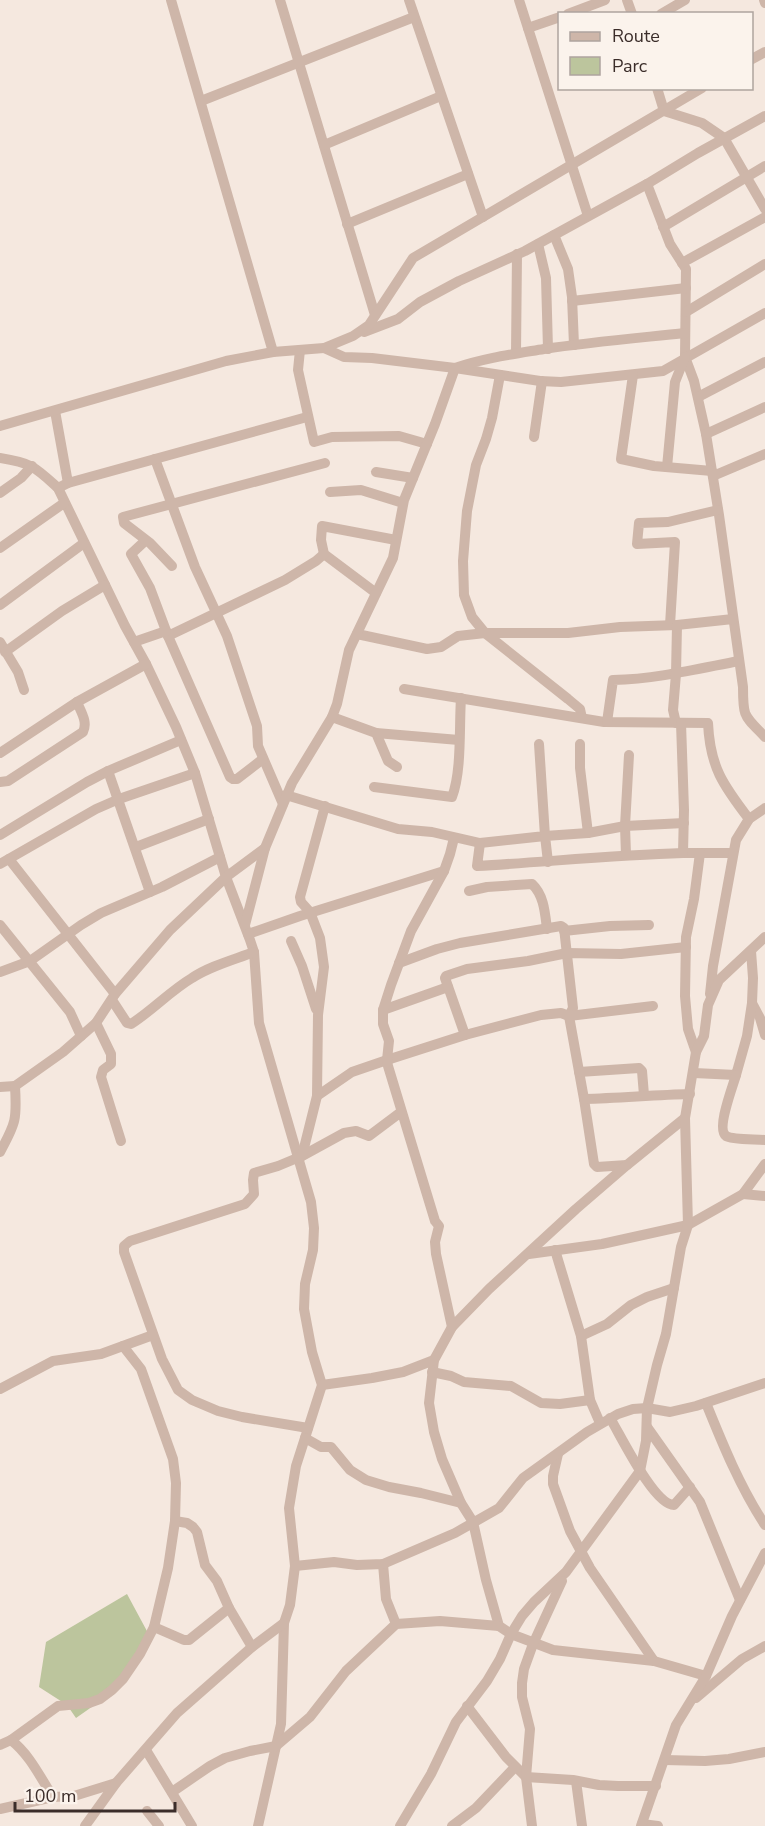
<svg xmlns="http://www.w3.org/2000/svg" width="765" height="1826" viewBox="0 0 765 1826" font-family="'Nunito Sans',sans-serif">
<style>
.green{fill:#bcc59d}
.lines{fill:none;stroke-linecap:round;stroke-linejoin:round}
.street{stroke:#ceb6a9;stroke-width:10}
</style>
<rect width="100%" height="100%" fill="#f5e8df"/>
<path class="green" d="M 127,1594 L 148,1633 L 116,1690 L 76,1718 L 67,1705 L 39,1687 L 46,1642 Z"/>
<g class="lines">
<g class="street">
<path d="M 171,0 L 273,352"/>
<path d="M 280,0 L 375,315"/>
<path d="M 409,0 L 483,217"/>
<path d="M 519,0 L 588,216"/>
<path d="M 627,0 L 632,14"/>
<path d="M 764,0 L 765,3"/>
<path d="M 568,14 L 605,0"/>
<path d="M 661,14 L 685,0"/>
<path d="M 528,28 L 560,17"/>
<path d="M 752,59 L 765,52"/>
<path d="M 657,88 L 664,111 L 702,123 L 724,138 L 765,209"/>
<path d="M 201,101 L 414,17"/>
<path d="M 324,145 L 441,96"/>
<path d="M 647,184 L 670,244 L 686,269 L 685,357 L 694,381 L 706,434 L 719,515 L 743,687 C 743,718 744,715 765,737"/>
<path d="M 347,224 L 468,174"/>
<path d="M 663,227 L 765,166"/>
<path d="M 554,235 L 568,269 L 572,297 L 574,345"/>
<path d="M 538,244 L 546,278 L 548,349"/>
<path d="M 682,263 L 765,217"/>
<path d="M 572,301 L 686,288"/>
<path d="M 686,312 L 765,264"/>
<path d="M 364,332 L 398,319 L 420,302 L 459,281 L 525,251 L 647,184 L 698,153 L 765,116"/>
<path d="M 324,348 L 344,357 L 372,358 L 455,368 L 540,381 L 561,382 L 663,371 L 765,313"/>
<path d="M 300,350 L 298,370 L 314,442 L 332,437 L 399,436 L 427,444"/>
<path d="M 516,353 L 517,254"/>
<path d="M 500,375 L 492,418 L 486,439 L 476,465 L 467,511 L 463,561 L 464,595 L 472,617 L 485,633 L 568,699 L 580,709 L 582,718"/>
<path d="M 633,375 L 621,459 L 654,466 L 712,471"/>
<path d="M 698,397 L 765,362"/>
<path d="M 55,411 L 68,483"/>
<path d="M 0,426 L 226,361 L 273,352 L 324,348 L 353,336 L 369,325 L 413,258 L 702,88"/>
<path d="M 706,434 L 765,407"/>
<path d="M 534,437 L 542,381"/>
<path d="M 0,458 C 32,463 35,467 58,488 L 125,626 L 146,664 L 176,727 L 195,773 L 226,877 L 250,940 L 254,952 L 259,1023 L 311,1202 L 314,1228 L 313,1250 L 305,1284 L 304,1309 L 312,1352 L 322,1385 L 296,1466 L 289,1508 L 295,1566 L 290,1605 L 284,1623 L 281,1724 L 258,1826"/>
<path d="M 155,459 L 195,567 L 227,636 L 257,726 L 258,746 L 283,804"/>
<path d="M 667,467 L 675,382 L 685,357"/>
<path d="M 376,472 L 413,478"/>
<path d="M 713,476 L 765,454"/>
<path d="M 58,488 L 68,483 L 307,417"/>
<path d="M 330,492 L 361,490 L 403,503"/>
<path d="M 0,493 L 21,478 L 32,466"/>
<path d="M 145,541 L 131,554 L 150,588 L 168,636 L 230,777 L 233,779 L 237,779 L 263,759"/>
<path d="M 0,548 L 64,503"/>
<path d="M 172,566 L 150,543 L 124,523 L 123,517 L 325,463"/>
<path d="M 376,593 L 324,554 L 321,540 L 322,526 L 396,540"/>
<path d="M 0,605 L 84,543"/>
<path d="M 670,625 L 675,542 L 637,544 L 639,523 L 668,522 L 718,510"/>
<path d="M 357,634 L 427,649 L 441,647 L 458,636 L 485,633 L 568,633 L 620,627 L 677,625 L 733,619"/>
<path d="M 168,636 L 285,580 L 316,561 L 324,554"/>
<path d="M 0,642 L 18,672 L 24,690"/>
<path d="M 134,642 L 166,631"/>
<path d="M 5,652 L 62,611 L 105,585"/>
<path d="M 404,689 L 604,722 L 708,723 C 710,767 723,785 749,819"/>
<path d="M 332,717 L 376,733 L 388,761 L 397,767"/>
<path d="M 607,722 L 613,680 C 656,679 697,669 739,661"/>
<path d="M 676,723 L 673,710 L 676,674 L 677,625"/>
<path d="M 681,723 L 684,810 L 683,853 L 733,853"/>
<path d="M 376,733 L 459,740"/>
<path d="M 580,744 L 580,768 L 588,833"/>
<path d="M 0,753 L 77,702 L 146,664"/>
<path d="M 108,771 L 150,892"/>
<path d="M 0,782 L 8,781 L 83,732 C 88,722 81,712 77,702"/>
<path d="M 374,787 L 452,797 C 462,771 459,727 461,698"/>
<path d="M 286,795 L 398,829 L 432,832 L 480,843 L 545,836 L 539,744"/>
<path d="M 0,835 L 87,782 L 108,771 L 181,740"/>
<path d="M 480,843 L 477,866 C 546,862 614,855 683,853"/>
<path d="M 136,847 L 209,819"/>
<path d="M 626,855 L 625,826 L 629,755"/>
<path d="M 9,859 L 115,994"/>
<path d="M 548,862 L 545,836 L 588,833 L 625,826 L 684,823"/>
<path d="M 0,864 L 96,809 L 119,799 L 195,773"/>
<path d="M 469,891 L 487,887 L 532,884 C 544,895 545,913 547,929"/>
<path d="M 0,925 L 70,1012 L 81,1036"/>
<path d="M 245,925 L 265,848"/>
<path d="M 564,931 L 610,926 L 649,925"/>
<path d="M 248,934 L 300,916 L 444,871"/>
<path d="M 291,941 L 302,966 L 316,1009"/>
<path d="M 751,951 L 753,978 L 752,1003 L 760,1018 L 765,1035"/>
<path d="M 399,963 L 437,949 L 460,943 L 561,926 L 564,928 L 573,1008 L 569,1016 L 584,1099 L 594,1164 L 597,1167 L 627,1165"/>
<path d="M 0,972 L 30,961 L 81,925 L 101,913 L 162,887 L 220,857"/>
<path d="M 710,994 L 713,966 L 736,840 L 749,819 L 765,808"/>
<path d="M 112,1000 L 127,1023 L 131,1024 C 153,1010 170,991 192,978 C 210,966 233,960 254,952"/>
<path d="M 383,1010 L 448,987"/>
<path d="M 96,1023 L 111,1054 L 111,1064 L 103,1070 L 101,1077 L 121,1141"/>
<path d="M 465,1035 L 445,978 L 446,976 L 467,969 L 528,961 L 567,953 L 621,954 L 686,947"/>
<path d="M 696,1052 L 688,1029 L 685,996 L 686,937 L 694,899 L 700,853"/>
<path d="M 579,1072 L 639,1068 L 642,1071 L 644,1095"/>
<path d="M 694,1073 L 736,1075 L 747,1036 L 752,1003"/>
<path d="M 736,1075 C 733,1086 716,1129 726,1136 C 732,1140 756,1139 765,1140"/>
<path d="M 0,1087 L 15,1086"/>
<path d="M 317,1096 L 352,1072 L 387,1060 L 465,1035 L 541,1015 L 561,1013 L 569,1016 L 653,1006"/>
<path d="M 584,1099 C 620,1098 654,1095 690,1094"/>
<path d="M 685,1118 L 627,1165 L 576,1209 L 489,1289 L 452,1327 L 434,1360 L 429,1403 L 434,1432 L 442,1459 L 461,1503 L 473,1522 L 486,1580 L 499,1626 L 511,1634 L 553,1650 L 654,1661 L 706,1676"/>
<path d="M 0,1152 C 16,1123 17,1119 15,1086 L 63,1052 L 96,1023 L 115,994 L 170,930 L 226,877 L 265,848 L 292,783 L 332,717 L 337,704 L 349,650 L 393,558 L 404,500 L 435,424 L 455,368 C 484,358 514,354 544,349 C 591,342 638,338 685,333"/>
<path d="M 302,1156 L 344,1133 L 356,1131 L 369,1136 L 401,1112"/>
<path d="M 743,1194 L 765,1196"/>
<path d="M 555,1250 L 581,1336 L 590,1400 L 600,1423"/>
<path d="M 529,1254 L 602,1244 L 688,1225 L 743,1194 L 765,1164"/>
<path d="M 452,1327 L 436,1254 L 435,1242 L 439,1226 L 435,1221 L 388,1066 L 387,1060 L 389,1041 L 383,1024 L 383,1010 L 391,985 L 411,931 L 444,871 L 450,854 L 454,838"/>
<path d="M 581,1336 L 607,1324 L 631,1305 L 647,1297 L 674,1288"/>
<path d="M 432,1372 L 451,1376 L 464,1382 L 511,1386 L 541,1403 L 560,1404 L 590,1400"/>
<path d="M 322,1385 L 372,1378 L 403,1372 L 434,1360"/>
<path d="M 0,1389 L 53,1361 L 101,1354 L 153,1335"/>
<path d="M 706,1403 C 723,1445 740,1487 765,1525"/>
<path d="M 610,1418 C 621,1436 654,1505 674,1505 L 690,1487"/>
<path d="M 647,1427 L 700,1502 L 740,1600"/>
<path d="M 308,1428 L 242,1417 L 218,1411 L 192,1400 L 178,1390 L 162,1359 L 124,1252 L 124,1246 L 130,1241 L 245,1204 L 254,1194 L 253,1180 L 254,1173 L 278,1166 L 302,1156 L 317,1096 L 318,1015 L 324,967 L 320,938 L 310,912 L 301,902 L 300,897 L 325,806"/>
<path d="M 305,1438 L 321,1447 L 331,1447 L 350,1470 L 366,1480 L 389,1487 L 421,1493 L 461,1503"/>
<path d="M 558,1454 L 553,1476 L 553,1484 L 570,1531 L 590,1568 L 654,1661"/>
<path d="M 383,1564 L 386,1599 L 396,1624"/>
<path d="M 295,1566 L 334,1562 L 357,1565 L 383,1564 L 455,1533 L 499,1508 L 523,1478 L 587,1432 L 618,1414 L 633,1409 L 647,1408 L 670,1412 L 696,1406 L 765,1383"/>
<path d="M 229,1608 L 252,1647"/>
<path d="M 154,1627 L 184,1640 L 189,1640 L 229,1608 L 217,1581 L 205,1565 L 197,1532 L 193,1527 L 187,1523 L 175,1521"/>
<path d="M 696,1698 L 742,1659 L 765,1646"/>
<path d="M 467,1706 L 506,1757 L 526,1777 L 573,1780 L 599,1785 L 618,1786 L 656,1786"/>
<path d="M 11,1740 L 58,1706 L 89,1703 L 100,1699 L 112,1690 L 123,1679 L 140,1654 L 154,1627 L 168,1568 L 175,1521 L 176,1483 L 173,1459 L 141,1369 L 123,1346"/>
<path d="M 0,1745 L 11,1740 C 30,1755 40,1777 53,1797"/>
<path d="M 146,1750 L 192,1826"/>
<path d="M 665,1760 L 705,1761 L 729,1759 L 765,1752"/>
<path d="M 576,1781 L 582,1826"/>
<path d="M 172,1792 L 210,1766 L 225,1758 L 250,1751 L 276,1746 L 310,1717 L 346,1671 L 396,1624 L 440,1621 L 499,1626"/>
<path d="M 0,1809 L 53,1797 L 74,1796 L 116,1783"/>
<path d="M 147,1811 L 159,1826"/>
<path d="M 642,1824 L 658,1826"/>
<path d="M 85,1826 L 116,1783 L 177,1713 L 252,1647 L 284,1623"/>
<path d="M 400,1826 L 431,1774 L 456,1722 L 487,1681 L 500,1659 L 511,1634 L 522,1616 L 534,1602 L 566,1572 L 640,1471 L 646,1441 L 647,1408 L 657,1365 L 666,1334 L 681,1247 L 688,1225 L 685,1118 L 696,1052 L 704,1036 L 708,1005 L 719,980 L 765,937"/>
<path d="M 452,1826 L 476,1808 L 515,1767"/>
<path d="M 532,1826 L 526,1777 L 530,1729 L 522,1697 L 522,1683 L 524,1669 L 533,1644 L 562,1581"/>
<path d="M 641,1826 L 676,1725 L 706,1676 L 732,1616 L 765,1553"/>
</g>
</g>
<rect x="558" y="12" width="195" height="78" fill="#fbf3ec" stroke="#aea49e" stroke-width="1.5"/>
<rect x="570" y="32" width="30" height="9" fill="#ceb6a9" stroke="#aea49e" stroke-width="1.5"/>
<text x="612" y="42" font-size="18" fill="#3b2d2a">Route</text>
<rect x="570" y="57" width="30" height="18" fill="#bcc59d" stroke="#aea49e" stroke-width="1.5"/>
<text x="612" y="72" font-size="18" fill="#3b2d2a">Parc</text>
<path d="M15 1802v9h160v-9" fill="none" stroke="#3b2d2a" stroke-width="3"/>
<text x="24" y="1802" font-size="18" fill="#3b2d2a" stroke="#fbf3ec" stroke-width="4.5" paint-order="stroke">100 m</text>
</svg>
